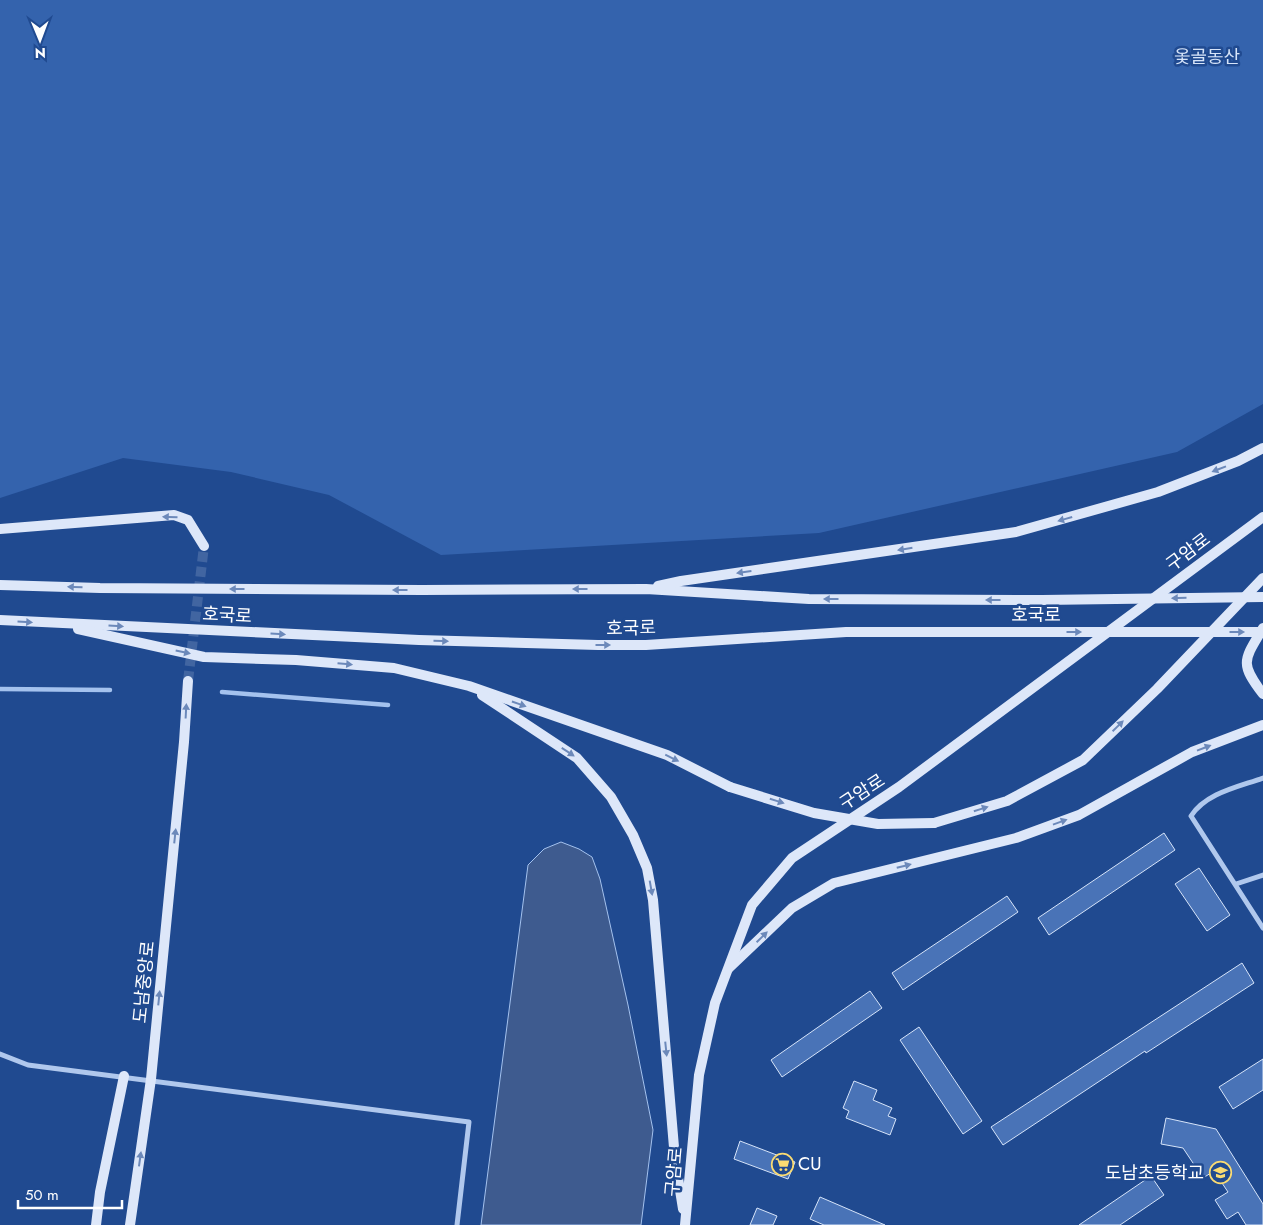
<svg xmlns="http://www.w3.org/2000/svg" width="1263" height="1225" viewBox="0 0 1263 1225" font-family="Jost,'Noto Sans KR',sans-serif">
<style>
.green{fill:#3463ad}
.water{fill:#3e5b8f;stroke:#a4c2ee}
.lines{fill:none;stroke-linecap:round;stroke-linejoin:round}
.stream{stroke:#a4c2ee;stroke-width:4.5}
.building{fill:#4973b7;stroke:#d6e4f9}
.secondary-tunnel{stroke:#4165a1;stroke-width:10;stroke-dasharray:10 5;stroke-linecap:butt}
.street{stroke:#b0c8ed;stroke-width:5}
.secondary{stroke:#dde7f9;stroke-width:10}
.secondary-bridge{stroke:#dde7f9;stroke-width:10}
.oneway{fill:#6c89ba}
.labels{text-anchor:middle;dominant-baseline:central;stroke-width:5;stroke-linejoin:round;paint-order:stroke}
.park-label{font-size:18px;fill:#d6e4f9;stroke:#204a90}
.street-label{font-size:18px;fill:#fff;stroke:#204a90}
.poi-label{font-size:18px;fill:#fff;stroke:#204a90;text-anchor:start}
</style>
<rect width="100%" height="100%" fill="#204a90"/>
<path class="green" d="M 0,0 L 1263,0 L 1263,404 L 1177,452 L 819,533 L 441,555 L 329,495 L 231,472 L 123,458 L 0,498 Z"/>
<path class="water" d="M 561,842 L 579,849 L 592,857 L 600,879 L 628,1005 L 653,1130 L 641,1225 L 481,1225 L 528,865 L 544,849 Z"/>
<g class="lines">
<g class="stream">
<path d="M 0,689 L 110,690"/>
<path d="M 222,692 L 388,705"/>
</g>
</g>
<g class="building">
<path d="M 1164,833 L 1175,850 L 1049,935 L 1038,918 Z"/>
<path d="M 1199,868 L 1230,915 L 1207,931 L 1175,884 Z"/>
<path d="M 1007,896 L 1018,912 L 903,990 L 892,973 Z"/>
<path d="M 1242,963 L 1254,983 L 1146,1053 L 1145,1051 L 1003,1145 L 991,1127 Z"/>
<path d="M 870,991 L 882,1008 L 782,1077 L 771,1060 Z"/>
<path d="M 919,1027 L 982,1121 L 963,1134 L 900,1040 Z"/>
<path d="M 1263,1059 L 1263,1090 L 1233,1109 L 1219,1087 Z"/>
<path d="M 854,1081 L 877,1090 L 873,1100 L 892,1108 L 888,1116 L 896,1119 L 890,1135 L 846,1118 L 849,1111 L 843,1108 Z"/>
<path d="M 1166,1118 L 1216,1129 L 1263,1204 L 1263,1225 L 1246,1225 L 1238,1212 L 1227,1219 L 1215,1200 L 1228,1192 L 1214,1171 L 1203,1178 L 1183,1148 L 1161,1144 Z"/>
<path d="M 740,1141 L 795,1162 L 788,1179 L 734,1159 Z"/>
<path d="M 1151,1176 L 1164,1195 L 1120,1225 L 1079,1225 Z"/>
<path d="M 820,1197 L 885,1225 L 824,1225 L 810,1219 Z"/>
<path d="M 757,1208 L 777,1216 L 773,1225 L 750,1225 Z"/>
</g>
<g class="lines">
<path class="secondary-tunnel" d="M 188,681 L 204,546"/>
<g class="street">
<path d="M 1263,778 C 1238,787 1206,793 1191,816 L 1263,928"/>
<path d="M 1236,884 L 1263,875"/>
<path d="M 0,1054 L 28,1065 L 469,1122 L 457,1225"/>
</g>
<g class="secondary">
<path d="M 0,529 L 174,515 L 188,520 L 204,546"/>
<path d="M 0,585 L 100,588 L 422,590 L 646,589 L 809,599 L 1042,600"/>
<path d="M 658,586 L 681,581 L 1016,532 L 1158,492 L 1238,461 L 1263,448"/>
<path d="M 0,620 L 419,640 L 598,645 L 646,645 L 846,632 L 1026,632"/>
<path d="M 1263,628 C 1244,660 1239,663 1263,694"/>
<path d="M 78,629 L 204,657 L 296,660 L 394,668 L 469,686 L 667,755 L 730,787"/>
<path d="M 482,695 L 577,758 L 611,797 L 633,835 L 647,868 L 653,900 L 675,1159 L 683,1209"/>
<path d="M 934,823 L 1007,801 L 1083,760 L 1157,689 L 1263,578"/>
<path d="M 729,968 L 792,908 L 834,883 L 1016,838 L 1079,815 L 1192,752 L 1263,725"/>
<path d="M 96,1225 L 100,1192 L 124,1076"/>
<path d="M 130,1225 L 151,1079 L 184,742 L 188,681"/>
<path d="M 685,1225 L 699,1075 L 715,1003 L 752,905 L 792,858 L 899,787 L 1263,517"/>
</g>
<g class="secondary-bridge">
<path d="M 1042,600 L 1263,597"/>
<path d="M 1026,632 L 1263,632"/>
<path d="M 730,787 L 814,813 L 878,824 L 934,823"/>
</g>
</g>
<defs><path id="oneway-solid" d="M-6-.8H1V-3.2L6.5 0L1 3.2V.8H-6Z" transform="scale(1.25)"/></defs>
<g class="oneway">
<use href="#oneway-solid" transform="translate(1219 469) rotate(159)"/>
<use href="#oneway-solid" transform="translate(170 517) rotate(-178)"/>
<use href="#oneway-solid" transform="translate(1065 519) rotate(164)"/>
<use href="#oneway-solid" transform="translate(905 549) rotate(171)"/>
<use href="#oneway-solid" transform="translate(744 572) rotate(172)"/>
<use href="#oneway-solid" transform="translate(75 587) rotate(-178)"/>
<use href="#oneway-solid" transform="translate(237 589) rotate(-180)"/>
<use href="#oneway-solid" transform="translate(580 589) rotate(180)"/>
<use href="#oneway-solid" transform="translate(400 590) rotate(-180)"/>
<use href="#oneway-solid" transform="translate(1179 598) rotate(179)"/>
<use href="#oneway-solid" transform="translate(831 599) rotate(180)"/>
<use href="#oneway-solid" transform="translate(993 600) rotate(-180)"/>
<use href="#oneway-solid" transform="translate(25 622) rotate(4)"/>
<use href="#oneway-solid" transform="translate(116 626) rotate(3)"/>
<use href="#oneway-solid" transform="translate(1074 632)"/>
<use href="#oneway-solid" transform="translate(1237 632)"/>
<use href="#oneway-solid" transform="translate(278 634) rotate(3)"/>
<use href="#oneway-solid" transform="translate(441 641) rotate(1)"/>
<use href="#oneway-solid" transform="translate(603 645)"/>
<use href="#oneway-solid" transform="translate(183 652) rotate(12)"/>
<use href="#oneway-solid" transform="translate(345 664) rotate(5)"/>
<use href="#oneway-solid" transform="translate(519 704) rotate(19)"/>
<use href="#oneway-solid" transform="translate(186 711) rotate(-87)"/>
<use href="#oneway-solid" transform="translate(1118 726) rotate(-44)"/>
<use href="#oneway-solid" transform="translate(1204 748) rotate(-21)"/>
<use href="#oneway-solid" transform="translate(568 752) rotate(33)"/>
<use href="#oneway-solid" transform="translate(672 758) rotate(26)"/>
<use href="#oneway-solid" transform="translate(777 801) rotate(17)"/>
<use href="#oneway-solid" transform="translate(981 809) rotate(-17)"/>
<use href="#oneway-solid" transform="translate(1060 822) rotate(-20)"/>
<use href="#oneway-solid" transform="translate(175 836) rotate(-84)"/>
<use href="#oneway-solid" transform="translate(904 866) rotate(-14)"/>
<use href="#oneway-solid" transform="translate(651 888) rotate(80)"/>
<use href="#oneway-solid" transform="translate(762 937) rotate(-44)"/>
<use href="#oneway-solid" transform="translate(159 998) rotate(-84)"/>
<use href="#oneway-solid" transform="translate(666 1049) rotate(84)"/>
<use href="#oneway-solid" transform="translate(140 1159) rotate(-82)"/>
</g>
<defs>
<symbol id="supermarket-ring" viewBox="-11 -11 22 22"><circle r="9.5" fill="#204a90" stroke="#fadb72" stroke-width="1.5"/><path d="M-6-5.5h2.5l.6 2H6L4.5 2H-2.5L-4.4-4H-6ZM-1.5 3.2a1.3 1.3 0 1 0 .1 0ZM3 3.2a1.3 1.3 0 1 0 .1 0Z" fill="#fadb72"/></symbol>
<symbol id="school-ring" viewBox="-11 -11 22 22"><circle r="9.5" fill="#204a90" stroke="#fadb72" stroke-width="1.5"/><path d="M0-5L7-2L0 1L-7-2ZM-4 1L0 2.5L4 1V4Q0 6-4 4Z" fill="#fadb72"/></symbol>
</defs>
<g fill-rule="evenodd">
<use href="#supermarket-ring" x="770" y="1152" width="25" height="25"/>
<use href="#school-ring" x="1208" y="1160" width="25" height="25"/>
</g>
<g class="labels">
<g class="park-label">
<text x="1207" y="57">옻골동산</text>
</g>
<g class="street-label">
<text transform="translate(1188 552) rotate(-37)">구암로</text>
<text transform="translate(227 615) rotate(3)">호국로</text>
<text x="1036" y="615">호국로</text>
<text transform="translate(631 628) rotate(-1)">호국로</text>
<text transform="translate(862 792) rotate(-33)">구암로</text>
<text transform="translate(144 982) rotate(-84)">도남중앙로</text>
<text transform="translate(674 1172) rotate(-85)">구암로</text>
</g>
<g class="poi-label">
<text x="798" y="1164">CU</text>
<text x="1204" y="1173" text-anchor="end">도남초등학교</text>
</g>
</g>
<g transform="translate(40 40) rotate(179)" stroke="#204a90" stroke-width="4" paint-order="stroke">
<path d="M0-4L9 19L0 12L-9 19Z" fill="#ffffff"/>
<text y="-8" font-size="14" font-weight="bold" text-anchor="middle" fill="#ffffff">N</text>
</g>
<path d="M18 1200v8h104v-8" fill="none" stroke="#ffffff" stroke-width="2.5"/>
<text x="25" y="1200" font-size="15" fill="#ffffff" stroke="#204a90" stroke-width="4" paint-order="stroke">50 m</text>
</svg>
